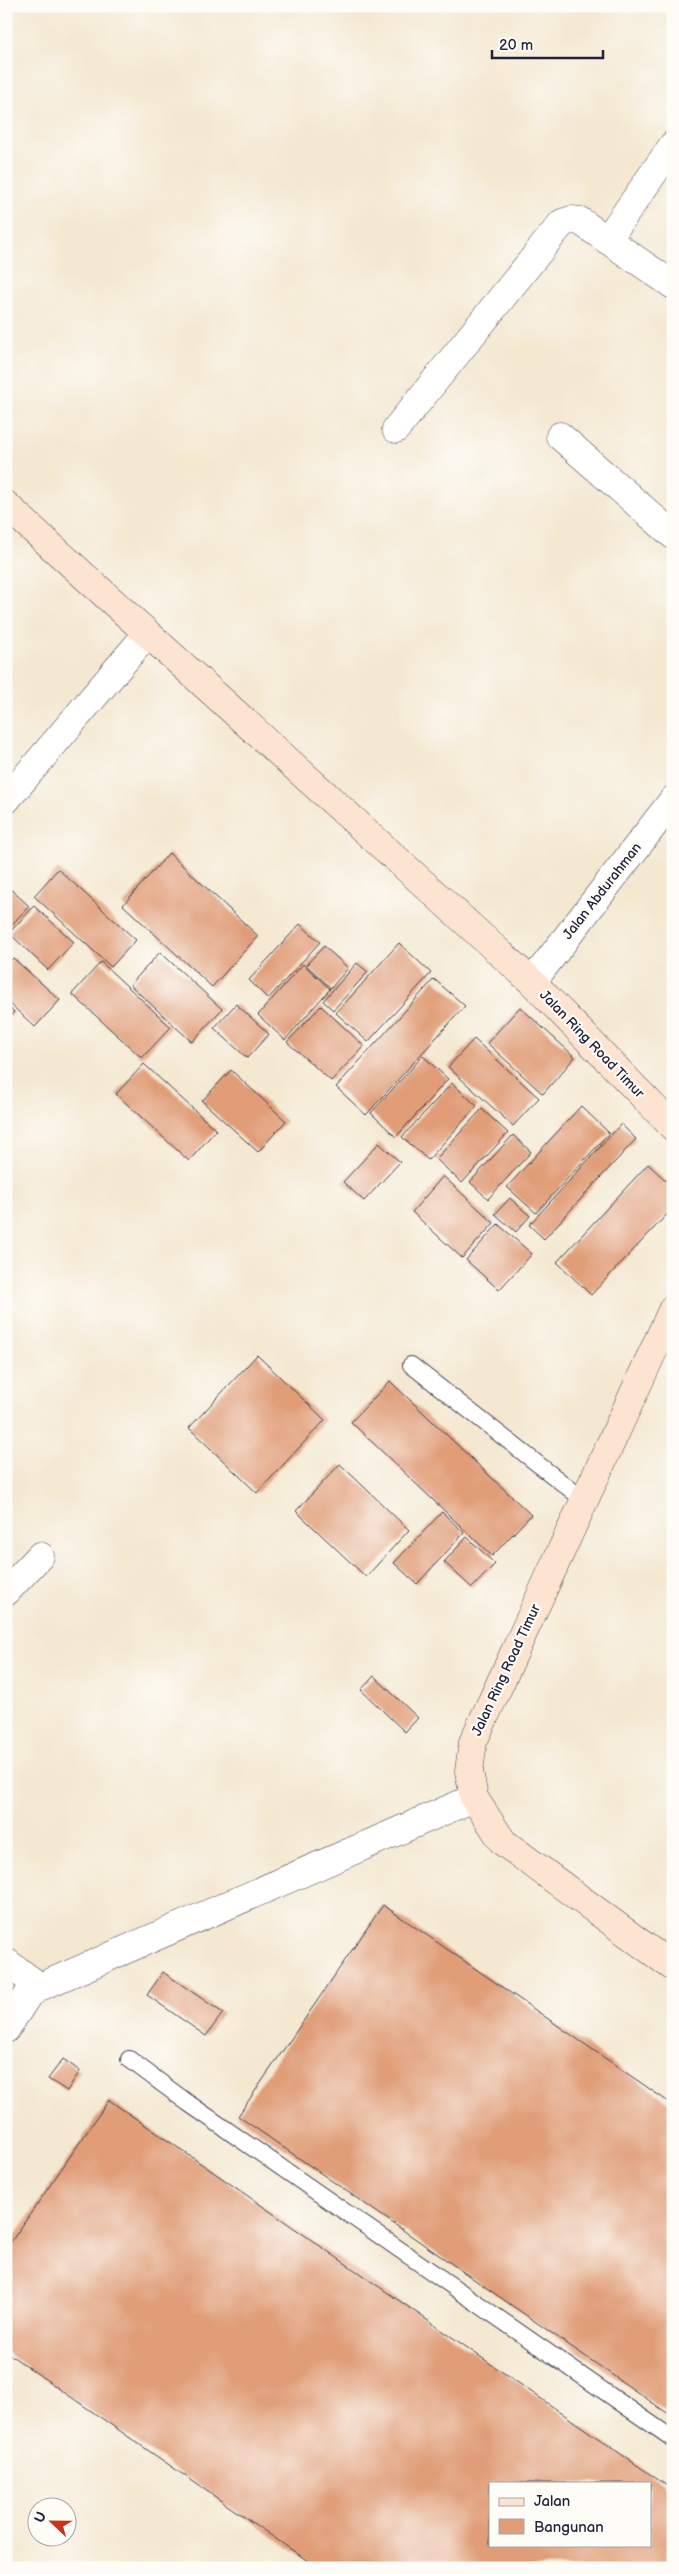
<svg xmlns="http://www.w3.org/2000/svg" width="679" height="2574" viewBox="0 0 679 2574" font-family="'Balsamiq Sans',sans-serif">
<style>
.building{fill:#e09d78;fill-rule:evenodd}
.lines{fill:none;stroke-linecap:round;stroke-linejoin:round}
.lane-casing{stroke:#424052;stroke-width:18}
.street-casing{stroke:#424052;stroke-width:29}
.secondary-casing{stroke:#424052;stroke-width:29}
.lane{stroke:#fff;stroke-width:16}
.street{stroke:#fff;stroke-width:28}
.secondary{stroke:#fde4d1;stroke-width:28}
.labels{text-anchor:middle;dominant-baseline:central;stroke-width:4.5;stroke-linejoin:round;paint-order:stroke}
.street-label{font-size:14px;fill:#22223b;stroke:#fdfcf7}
</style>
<rect width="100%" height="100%" fill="#fdfcf7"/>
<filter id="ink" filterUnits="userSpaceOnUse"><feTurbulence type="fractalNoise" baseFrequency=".02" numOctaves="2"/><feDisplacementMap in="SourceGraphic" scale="10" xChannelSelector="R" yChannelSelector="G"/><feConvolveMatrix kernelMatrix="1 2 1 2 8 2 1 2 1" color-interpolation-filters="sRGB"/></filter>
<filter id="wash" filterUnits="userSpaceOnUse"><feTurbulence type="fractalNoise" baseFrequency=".0096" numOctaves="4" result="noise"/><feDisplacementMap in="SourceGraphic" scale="20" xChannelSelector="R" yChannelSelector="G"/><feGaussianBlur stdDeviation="1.12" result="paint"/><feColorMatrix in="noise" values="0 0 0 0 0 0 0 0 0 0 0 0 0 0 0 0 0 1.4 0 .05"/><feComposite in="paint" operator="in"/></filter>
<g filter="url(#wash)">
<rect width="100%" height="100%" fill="#f4e8d1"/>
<g id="blocks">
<g class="building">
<path d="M 169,853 L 258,936 L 212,987 L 123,905 Z"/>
<path d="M 58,869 L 136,940 L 111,967 L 34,896 Z"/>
<path d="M 6,885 L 29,906 L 6,931 Z"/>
<path d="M 34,906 L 74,942 L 48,970 L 9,933 Z"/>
<path d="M 300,924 L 320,942 L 268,999 L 249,980 Z"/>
<path d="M 399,943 L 431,973 L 368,1042 L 336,1013 Z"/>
<path d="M 324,946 L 348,968 L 331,988 L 306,965 Z"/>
<path d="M 160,952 L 222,1009 L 192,1042 L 130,985 Z"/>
<path d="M 13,958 L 60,1000 L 35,1027 L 6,1000 L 6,965 Z"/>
<path d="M 101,962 L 171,1027 L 142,1058 L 72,994 Z"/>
<path d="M 357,963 L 368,972 L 333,1010 L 323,1001 Z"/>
<path d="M 303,964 L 330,989 L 285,1040 L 258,1015 Z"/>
<path d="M 434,979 L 465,1006 L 366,1115 L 336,1087 Z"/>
<path d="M 236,1004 L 269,1034 L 247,1058 L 214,1028 Z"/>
<path d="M 6,1005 L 14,1012 L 6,1021 Z"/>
<path d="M 321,1006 L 364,1046 L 331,1081 L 287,1042 Z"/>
<path d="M 520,1007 L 575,1057 L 543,1094 L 487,1043 Z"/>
<path d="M 474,1039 L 539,1098 L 513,1126 L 448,1067 Z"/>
<path d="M 423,1056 L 448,1079 L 396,1137 L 371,1113 Z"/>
<path d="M 144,1064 L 216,1130 L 189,1161 L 116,1094 Z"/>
<path d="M 231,1070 L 286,1121 L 258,1152 L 202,1101 Z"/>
<path d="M 452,1083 L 477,1106 L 428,1160 L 402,1137 Z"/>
<path d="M 581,1106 L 609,1133 L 536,1213 L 507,1187 Z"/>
<path d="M 482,1109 L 508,1133 L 462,1183 L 436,1159 Z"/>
<path d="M 621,1124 L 636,1139 L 544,1239 L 529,1225 Z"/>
<path d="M 513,1135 L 531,1152 L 488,1199 L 470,1182 Z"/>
<path d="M 379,1143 L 400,1162 L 364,1201 L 343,1182 Z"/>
<path d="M 648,1164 L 673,1187 L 673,1208 L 591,1295 L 557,1262 Z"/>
<path d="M 443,1176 L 494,1223 L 462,1258 L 412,1212 Z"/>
<path d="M 510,1198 L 530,1216 L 516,1232 L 495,1214 Z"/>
<path d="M 498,1224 L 532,1254 L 499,1290 L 466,1260 Z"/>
<path d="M 257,1355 L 325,1420 L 257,1493 L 189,1428 Z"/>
<path d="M 390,1381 L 531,1515 L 492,1556 L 351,1422 Z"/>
<path d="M 340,1464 L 409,1530 L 366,1577 L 296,1511 Z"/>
<path d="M 442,1512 L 464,1533 L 417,1584 L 394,1563 Z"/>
<path d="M 467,1537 L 495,1564 L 472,1588 L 444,1562 Z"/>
<path d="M 374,1676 L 418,1718 L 405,1732 L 361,1690 Z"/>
<path d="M 383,1905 L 673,2105 L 673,2417 L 238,2116 Z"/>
<path d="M 163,1972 L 223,2013 L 206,2036 L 147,1995 Z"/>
<path d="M 63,2059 L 80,2071 L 67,2091 L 48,2079 Z"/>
<path d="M 109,2100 L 673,2490 L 673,2568 L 318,2568 L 6,2352 L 6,2249 ZM 490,2483 L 650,2483 L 650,2545 L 490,2545 Z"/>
</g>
</g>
</g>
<g filter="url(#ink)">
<use href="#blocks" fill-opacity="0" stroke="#424052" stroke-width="1"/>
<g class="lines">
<defs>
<g id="lane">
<path d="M 411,1365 L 584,1500"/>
<path d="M 129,2059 L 188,2103 L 673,2439"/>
</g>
<g id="street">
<path d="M 607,240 L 673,145"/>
<path d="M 396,429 L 562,223 L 571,220 L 580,221 L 673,285"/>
<path d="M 560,436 L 673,535"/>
<path d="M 6,800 L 147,634"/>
<path d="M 532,982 L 673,800"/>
<path d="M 6,1592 L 40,1556"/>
<path d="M 6,1962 L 40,1987"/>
<path d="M 6,2029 L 28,1995 L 40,1987 L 474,1798"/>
</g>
<g id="secondary">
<path d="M 6,505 L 532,982 L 673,1127"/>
<path d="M 673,1308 L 473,1742 L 469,1771 L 474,1798 L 503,1842 L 673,1967"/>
</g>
</defs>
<use href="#lane" class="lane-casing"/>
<use href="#street" class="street-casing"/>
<use href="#secondary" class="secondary-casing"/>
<use href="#lane" class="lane"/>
<use href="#street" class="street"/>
<use href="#secondary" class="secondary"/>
</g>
</g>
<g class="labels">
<g class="street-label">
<text transform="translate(602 891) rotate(-52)">Jalan Abdurahman</text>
<text transform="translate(592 1044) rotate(46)">Jalan Ring Road Timur</text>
<text transform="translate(506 1670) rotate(-65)">Jalan Ring Road Timur</text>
</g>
</g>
<rect width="679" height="2574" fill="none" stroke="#fdfcf7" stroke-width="25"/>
<rect x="489" y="2482" width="162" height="65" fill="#fdfcf7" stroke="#a5a5ac"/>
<rect x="499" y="2498" width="25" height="8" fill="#fde4d1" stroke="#a5a5ac"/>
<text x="534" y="2506" font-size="15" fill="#22223b">Jalan</text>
<rect x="499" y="2519" width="25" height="15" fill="#e09d78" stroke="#a5a5ac"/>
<text x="534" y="2532" font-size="15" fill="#22223b">Bangunan</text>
<g transform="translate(52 2522) rotate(292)"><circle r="24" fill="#fdfcf7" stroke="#a5a5ac"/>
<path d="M0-4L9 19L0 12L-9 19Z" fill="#c8321e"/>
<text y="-8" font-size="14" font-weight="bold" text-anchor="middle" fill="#22223b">U</text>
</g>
<path d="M492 50v8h111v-8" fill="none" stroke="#22223b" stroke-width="2.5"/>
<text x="499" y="50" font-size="15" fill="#22223b" stroke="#fdfcf7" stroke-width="4" paint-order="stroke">20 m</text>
</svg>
